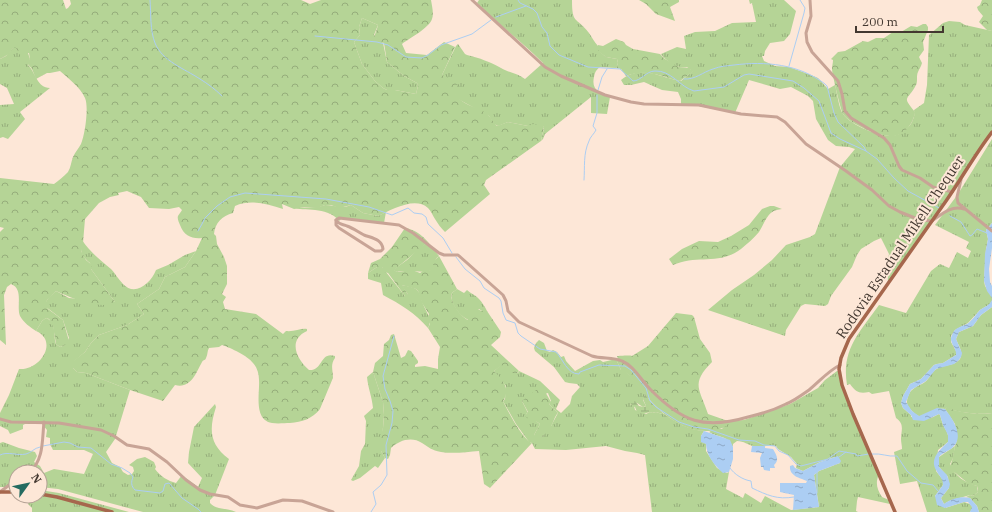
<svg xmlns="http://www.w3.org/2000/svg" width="992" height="512" viewBox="0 0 992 512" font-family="'IBM Plex Serif',serif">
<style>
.grass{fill:url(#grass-tufts);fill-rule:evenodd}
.forest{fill:url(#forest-crowns);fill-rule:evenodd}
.wetland{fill:url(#wetland-marsh)}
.water{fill:url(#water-ripples)}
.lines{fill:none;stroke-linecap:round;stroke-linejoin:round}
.stream{stroke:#accef3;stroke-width:1}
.minor{stroke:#c8a496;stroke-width:3}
.major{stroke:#a6674d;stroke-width:3.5}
.labels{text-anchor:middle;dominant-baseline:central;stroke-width:4;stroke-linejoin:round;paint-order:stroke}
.street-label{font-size:14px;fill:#433830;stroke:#fde7d7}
</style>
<defs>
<pattern id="grass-tufts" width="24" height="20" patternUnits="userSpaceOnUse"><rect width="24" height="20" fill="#b5d496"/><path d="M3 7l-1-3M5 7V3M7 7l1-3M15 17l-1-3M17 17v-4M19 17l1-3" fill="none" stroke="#95ad7b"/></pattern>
<pattern id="forest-crowns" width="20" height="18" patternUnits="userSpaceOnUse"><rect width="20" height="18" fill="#b5d496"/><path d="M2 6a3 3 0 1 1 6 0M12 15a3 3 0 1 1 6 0" fill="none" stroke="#95ad7b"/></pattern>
<pattern id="wetland-marsh" width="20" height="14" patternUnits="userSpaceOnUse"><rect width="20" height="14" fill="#b5d496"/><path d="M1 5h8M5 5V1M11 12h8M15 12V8" fill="none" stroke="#95ad7b"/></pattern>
<pattern id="water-ripples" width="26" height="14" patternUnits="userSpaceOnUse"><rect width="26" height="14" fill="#accef3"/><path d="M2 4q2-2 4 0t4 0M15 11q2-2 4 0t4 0" fill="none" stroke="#8ea8c5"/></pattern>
</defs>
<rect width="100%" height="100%" fill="#fde7d7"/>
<g class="grass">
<path d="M 479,0 L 572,0 C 572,25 576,16 589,33 C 592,37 594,42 598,46 L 599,51 L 606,57 L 617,59 L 618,63 L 616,68 L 600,67 C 596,70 595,72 594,77 C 591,90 600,93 610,97 L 607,114 L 591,113 L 591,97 L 545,134 L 543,139 L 541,141 L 544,128 L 543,126 L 528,126 L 508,122 L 498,126 L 494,124 L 489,116 L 458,99 L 442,75 L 456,46 L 458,44 L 465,54 L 467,55 C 480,58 490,62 501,68 C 509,73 517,73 525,79 L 543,63 C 522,42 498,24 477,3 Z"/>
<path d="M 749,0 L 784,0 L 796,11 L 790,34 L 784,41 L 770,43 L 765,51 L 764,56 L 762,56 L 764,61 L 775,66 L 789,67 L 811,75 L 818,78 L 828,89 L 835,85 C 837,92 839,109 843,114 C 852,126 878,136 893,136 C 900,135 909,128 912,122 C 914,117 915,115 914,110 L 924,103 L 927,85 L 929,35 L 943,23 L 949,21 L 960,22 L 965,25 L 992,31 L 992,131 L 954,191 L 888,283 L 887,263 L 889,254 L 881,238 L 874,241 L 861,249 L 857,255 L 852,267 L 831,296 L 828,304 L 825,306 L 805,304 L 801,306 L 786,330 L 785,336 L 708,310 L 732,290 L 754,275 L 772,260 L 786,245 L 810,237 L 815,234 L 840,167 L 855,149 L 849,147 L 836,146 L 828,140 L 816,119 L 813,101 L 808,96 L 791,87 L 780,89 L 749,80 L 735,113 L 693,105 L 681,104 L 681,99 L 678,92 L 662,90 L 644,82 L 631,85 L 624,85 L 621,80 C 641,64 658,77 681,81 L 694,70 L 691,70 L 687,67 C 677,69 667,62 661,54 L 677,47 L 686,49 L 684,36 L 695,32 L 715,31 L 732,23 L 756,22 L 752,3 L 750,4 Z"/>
<path d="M 362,18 L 378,25 L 374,35 L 383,43 L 387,62 L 404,76 L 417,83 L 418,86 L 416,94 L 395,90 L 387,90 L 383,88 L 375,81 L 362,64 L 354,42 L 360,35 L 359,27 Z"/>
<path d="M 13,48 L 16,48 L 28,53 L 30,59 L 28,65 C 36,73 37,88 50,88 L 20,112 L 25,119 L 8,139 L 3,137 L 0,138 L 0,105 L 14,104 L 7,88 L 0,84 L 0,59 L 6,56 Z"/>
<path d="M 992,139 L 992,223 L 986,230 L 988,239 L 986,249 L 984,281 L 985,286 L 992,297 L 992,301 L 990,304 L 980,310 L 968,323 L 955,330 L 951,336 L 951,342 L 956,351 L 956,355 L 943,363 L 937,364 L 934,365 L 921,379 L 910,384 L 903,396 L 901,403 L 903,408 L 911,415 L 911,417 L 931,418 L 939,414 L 940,415 L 943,425 L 947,432 L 949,439 L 948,442 L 938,450 L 936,471 L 943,480 L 943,485 L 935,496 L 945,508 L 964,502 L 970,504 L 973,508 L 970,512 L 927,512 L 917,481 L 900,484 L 894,452 L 902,449 C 902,446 901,442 901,439 C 901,431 905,424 896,418 L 889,391 L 872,394 L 869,392 C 859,394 856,392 850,384 L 847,385 C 841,349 860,332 879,305 L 906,313 L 931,271 L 940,264 L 949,268 L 957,252 L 968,258 L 971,251 L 966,248 L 969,242 L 935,225 L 958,194 Z"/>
<path d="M 325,205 C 334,205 342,209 351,205 L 363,213 L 378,216 L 386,212 L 384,223 L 341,219 L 339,221 C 330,208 308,210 294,209 C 304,206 314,209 325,205 Z"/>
<path d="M 82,240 C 90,252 100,260 111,269 C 115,273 118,279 123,284 C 135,297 151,283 156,270 L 168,265 L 185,255 L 196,251 L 185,267 L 165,277 L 159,289 L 137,304 L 144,314 L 127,325 L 99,335 L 91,343 L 85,352 L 73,362 L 73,368 L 77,372 L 86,373 L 130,390 L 115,439 L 106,452 L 112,463 L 120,467 L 123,472 L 128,475 L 132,474 L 134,471 L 133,467 L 129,465 L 137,459 L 145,457 L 154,462 L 156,467 L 155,469 C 160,476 168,481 176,483 L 182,475 L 198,487 L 202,478 L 188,463 L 189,452 L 194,427 L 215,404 L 216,407 C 209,429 209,444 229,459 L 215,495 L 210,500 L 210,503 C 216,510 228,508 236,512 L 143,512 L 58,489 L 40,487 L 40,472 L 16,472 L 16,487 L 0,487 L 0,443 L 3,442 L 19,448 L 35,452 L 37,456 L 34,462 L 40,466 L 44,473 L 54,469 L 84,474 L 93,454 L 84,450 L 53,450 L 50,444 L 50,438 L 46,437 L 47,430 L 42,424 L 25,424 L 23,425 L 23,429 L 10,434 L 8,430 L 0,426 L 0,413 L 9,395 L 19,369 C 40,371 59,341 36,331 L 42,321 L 46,318 C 57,322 53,335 56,344 L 60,347 C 66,345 67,342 69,338 L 63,320 L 46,307 C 44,300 51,296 56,291 L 69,298 L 115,302 L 91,269 L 90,263 C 86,260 81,255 81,249 C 81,245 83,244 82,240 Z"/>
<path d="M 428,242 L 439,256 C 432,261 437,266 432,270 C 426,274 406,269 397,272 L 393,270 L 407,260 L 418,249 Z"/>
<path d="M 377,267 L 382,267 L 405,296 L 408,296 L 408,294 L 401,285 C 404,285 415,288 416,289 C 421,293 421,300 423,304 C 426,312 433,319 428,328 C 415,313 400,304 383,295 L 381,283 L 368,279 L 368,273 Z"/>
<path d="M 457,289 L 464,293 L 467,290 C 471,294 476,295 479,299 C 482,302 485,307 487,311 L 482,311 L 479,309 L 469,320 C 460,317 449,302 452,293 Z"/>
<path d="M 992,307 L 992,413 C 983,415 953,413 947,407 L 945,409 C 933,407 926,417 919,416 C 915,415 910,409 908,406 C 905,402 909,392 912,390 C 916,386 921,385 925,382 C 930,378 931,373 935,370 C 942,364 954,367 960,359 C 964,352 958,345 956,339 L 959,332 L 973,326 L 981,315 Z"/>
<path d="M 539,340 L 544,343 L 547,351 L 550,352 L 553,350 L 557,352 L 561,357 L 564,356 L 566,361 L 575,371 L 593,361 L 600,360 L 603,362 L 616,359 L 621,370 L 625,370 L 645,394 L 643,400 L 646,406 L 643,407 L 637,403 L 630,404 L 634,406 L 635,410 L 646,414 L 650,412 L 652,413 L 656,412 L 662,414 L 664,414 C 676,422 688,430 704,431 L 701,436 L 706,444 L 706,451 L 717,468 L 727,473 L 729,472 L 726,489 L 743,498 L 745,493 L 761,503 L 765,496 L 791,510 L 819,507 L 814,475 L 819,471 L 840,463 L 835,457 L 820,462 L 803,471 L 796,468 L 797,464 L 791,457 L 778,449 L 776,446 C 769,445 761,447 753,446 C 748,445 744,441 737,441 L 733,444 L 733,447 C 727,435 719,438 709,432 L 714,429 L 722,429 L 728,421 L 744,420 L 790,404 L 818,388 L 825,380 L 837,371 L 841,371 L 842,386 L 879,474 C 875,483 877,489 882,497 L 889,500 L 890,504 L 858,497 L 857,501 L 856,511 L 858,512 L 652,512 L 645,455 L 637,453 L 625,451 L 606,446 L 566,450 L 535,449 L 532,443 L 529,442 L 516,424 L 503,401 L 505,399 L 506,386 L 494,371 L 502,364 L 518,373 L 519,371 L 540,381 L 560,400 L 556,409 L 561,413 L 570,404 L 572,396 L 580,387 L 577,384 L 569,383 L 565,382 L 554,367 L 535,351 L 534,348 L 536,343 ZM 548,393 L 551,401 L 549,404 L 558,413 L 551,426 L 542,437 L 534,435 L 540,424 L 526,414 L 528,413 L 522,401 Z"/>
<path d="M 373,372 L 383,402 L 384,415 L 381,451 L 385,458 L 378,468 L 375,466 L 360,478 L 353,481 L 351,480 L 359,466 L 361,451 L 365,444 L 366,421 L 364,416 L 373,408 C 372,397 368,388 367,377 Z"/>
<path d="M 955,446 L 953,458 L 950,464 C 955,477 965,482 977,486 L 978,492 L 973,496 L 970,495 L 949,501 L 944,504 L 941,498 L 949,488 L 948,477 L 939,467 L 939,457 Z"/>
<path d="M 40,490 L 59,493 L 129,512 L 32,512 L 32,508 L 28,504 L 30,500 L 30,496 L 40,496 Z"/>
</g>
<g class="forest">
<path d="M 0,0 L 63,0 L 66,9 L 68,8 L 71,4 L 70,0 L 301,0 L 310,4 L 321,0 L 431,0 C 432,6 434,14 432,19 C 429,28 410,38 402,44 L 406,53 L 427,55 L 444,42 L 455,47 L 442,75 L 455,81 L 458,87 L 455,93 C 462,107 480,106 489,116 C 493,120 493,123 497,126 L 508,122 L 528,126 L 533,124 L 543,126 L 544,127 L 541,141 L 486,180 L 484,185 L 490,194 L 445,232 C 441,228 438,224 435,219 C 433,216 431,211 428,208 C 415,196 391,210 378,216 L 363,213 L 351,205 L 339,208 L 331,205 L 325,205 L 317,208 L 305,207 L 294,209 L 282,204 L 283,209 C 267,204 251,199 235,206 L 233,213 C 222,216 215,223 214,234 L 216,236 L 217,244 L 224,257 L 227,266 L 227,284 L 222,294 L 226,297 L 223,302 L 225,309 L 256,314 L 283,334 L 286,331 C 294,332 301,328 307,329 L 307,331 C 287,340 297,360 309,370 C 323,371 320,351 335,356 L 335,358 C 330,365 333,370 333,378 C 332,380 321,407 320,409 C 312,419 302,422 290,423 C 285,423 278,424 272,423 C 253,420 260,392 259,380 C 259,374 257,367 253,363 C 248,356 231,348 222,345 L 219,347 L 209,348 C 207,351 208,354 206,358 C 205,361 204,359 202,362 C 196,373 191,389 175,385 L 163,401 L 130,390 L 86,373 L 77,372 L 73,368 L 72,362 L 85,352 L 91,343 L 99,335 L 127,325 L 144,314 L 137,304 L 159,289 L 165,277 L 185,267 L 196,251 L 202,238 C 192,239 184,236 180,225 C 179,222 177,219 178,216 C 179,214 181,212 182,210 L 179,207 L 169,209 L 149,208 L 141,197 L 127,191 L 118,193 L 119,195 L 110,197 L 99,203 L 85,219 L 83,243 L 81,251 L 86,260 L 92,265 L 91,269 L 115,302 C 101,311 69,297 56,291 L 47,300 L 46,305 L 48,309 L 63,320 L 69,341 L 65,345 L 60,347 L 56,344 L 53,326 L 49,319 L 46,318 L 42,321 L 36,331 C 30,327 24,323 20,316 C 16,306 24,289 11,284 L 7,287 L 4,295 L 6,345 L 0,340 L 0,232 L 4,228 L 0,227 L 0,178 L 54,184 C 58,181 64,176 68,172 C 71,167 71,162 73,157 C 75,152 79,148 81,144 C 85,134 89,107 85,98 C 80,87 69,79 60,71 L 50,73 L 47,73 L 36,79 L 32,69 L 27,63 L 30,59 L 29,53 L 27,53 L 24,55 L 21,56 L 16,48 L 13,48 L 9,54 L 0,59 ZM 362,18 L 378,25 C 376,35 369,40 384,43 L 387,62 L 404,76 L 417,83 L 418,86 L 416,94 L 395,90 L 387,90 L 383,88 L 375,81 L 362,64 L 354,42 L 360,35 L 359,27 Z"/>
<path d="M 639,0 L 679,0 L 679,2 L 670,7 L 675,21 L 656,14 L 646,4 Z"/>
<path d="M 982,0 L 992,0 L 992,31 L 987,30 L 979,22 L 983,16 L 978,10 L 977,7 L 980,5 Z"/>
<path d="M 923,24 L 926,24 L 928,27 L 928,30 L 923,42 L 924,50 L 919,57 L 922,63 C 921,67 919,69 918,72 C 916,76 918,81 916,85 C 908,101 901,95 915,112 C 914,122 905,135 894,136 C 880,137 851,125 843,114 C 841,111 832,74 832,69 C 832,66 833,63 833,60 L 831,59 L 838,52 L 845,51 L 863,41 L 868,42 L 876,38 L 884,38 L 893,32 L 901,32 L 911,26 L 917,27 Z"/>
<path d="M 616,39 L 624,42 L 626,45 L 633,49 L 660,54 L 665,59 L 679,67 L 690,68 L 691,70 L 695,70 L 680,81 C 661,77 647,68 626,76 L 621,69 L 616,68 L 618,63 L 617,59 L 606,57 L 598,51 L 598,45 L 603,46 Z"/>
<path d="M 770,206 L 774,206 L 782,209 C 767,210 766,221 759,232 C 754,238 747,244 741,249 C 718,266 698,254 673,265 L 669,259 L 682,249 L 699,241 L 718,242 L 731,236 L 749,225 L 762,209 Z"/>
<path d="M 405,228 C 414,229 422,235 428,242 L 394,270 L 397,272 L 412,270 L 420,273 L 426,269 L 429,271 L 433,268 L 434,261 L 439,256 L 457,289 C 456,290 453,292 452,293 C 448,300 462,318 468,320 L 467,315 L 477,309 L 482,311 L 487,311 L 501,332 L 500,337 L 491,345 L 519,371 L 516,374 L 514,374 L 502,365 L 494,371 C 503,380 511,389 503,401 C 507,410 523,440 532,443 L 490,488 L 484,484 L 479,451 C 467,452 453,454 441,452 C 431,450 430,448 422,443 C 412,436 399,440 391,448 L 390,455 L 388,459 L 385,458 L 381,451 L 379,443 L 383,428 L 384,415 L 383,402 L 373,372 L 375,363 L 383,356 L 384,344 L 389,340 L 391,335 L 394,334 L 401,358 L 405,356 L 408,350 L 411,351 L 418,361 L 418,363 L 415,365 L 415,367 L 425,366 L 438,369 L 438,359 L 440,347 L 428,328 L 430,324 L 427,319 L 429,314 L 422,303 L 418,291 L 416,289 L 402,285 L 409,296 L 405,296 L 388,273 L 384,272 L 382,267 L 377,267 L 368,273 L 371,263 L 380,259 L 392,247 Z"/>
<path d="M 676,313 L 692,315 L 694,317 L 700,339 L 710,353 L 712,362 C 690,384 700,389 708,414 L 728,421 L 728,424 C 722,430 713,431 706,431 C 675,431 652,403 634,382 C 630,377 627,371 621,370 L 616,359 L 618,359 L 617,356 C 619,356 630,355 632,356 L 648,346 Z"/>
<path d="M 543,388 L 551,402 L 549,404 L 558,413 C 554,417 554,422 551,426 L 551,428 L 542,437 L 536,438 L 534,435 L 540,424 C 536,420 529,421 525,416 L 528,412 L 522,401 L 536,390 Z"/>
<path d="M 947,406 C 953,413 983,415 992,413 L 992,512 L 979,512 L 977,506 L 970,498 L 966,497 L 970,495 L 973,496 L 978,492 L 978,489 L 977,486 L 969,484 L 953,471 L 949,469 L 952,461 L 955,446 L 957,440 L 955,424 L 945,409 Z"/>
</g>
<path class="wetland" d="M 645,394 L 651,402 L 664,414 L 662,414 L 656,412 L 652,413 L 650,412 L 643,414 L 637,412 L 635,407 L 632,406 L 630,402 L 635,401 L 639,406 L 644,407 L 646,406 L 643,399 Z"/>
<g class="water">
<path d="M 992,223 L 992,248 L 989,269 L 990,282 L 992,286 L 992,298 L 987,291 L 984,281 L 985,254 L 988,239 L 986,230 Z"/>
<path d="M 992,300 L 992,307 L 981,315 L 973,326 L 959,332 L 956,339 L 962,353 L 961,357 L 958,361 L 954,364 L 936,369 L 926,381 L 911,390 L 906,402 L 912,411 L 919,416 L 937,408 L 945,409 C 952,418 964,435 954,446 C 950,451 943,452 939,457 L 939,467 L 947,475 L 950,484 L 949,488 L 941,498 L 944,504 C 951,499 961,496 970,498 L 977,506 L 979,512 L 970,512 L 972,507 L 968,502 L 964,502 L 945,508 L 937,505 L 935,496 L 943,485 C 943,478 939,476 936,470 C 929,458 941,449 948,442 L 948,435 L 943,425 L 940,415 L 939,414 L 924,421 L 913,420 L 911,415 L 903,408 L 901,403 L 903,396 L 910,384 L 921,379 L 934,365 L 937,364 L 943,363 L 956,355 C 957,348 948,342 952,335 C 955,327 961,327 967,324 C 972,321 976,314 980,310 C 984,307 989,306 992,300 Z"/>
<path d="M 704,431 L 730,440 L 733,447 L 733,459 L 729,472 L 723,473 C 715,466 706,455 706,444 L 701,442 L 701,436 Z"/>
<path d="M 752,446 L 765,446 L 765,448 L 773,449 C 776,454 780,460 774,465 L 775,468 L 770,468 L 770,471 L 764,470 L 763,467 L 761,467 L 760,458 L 762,453 L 751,452 Z"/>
<path d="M 838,456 L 841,461 L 840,463 L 819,471 L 814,475 L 819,507 L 793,510 L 794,495 L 780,492 L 780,483 L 806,483 L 807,481 C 800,478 789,476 790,466 L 793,465 L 795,468 L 803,471 L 820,462 Z"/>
</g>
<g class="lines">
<g class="stream">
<path d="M 150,0 C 151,13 150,31 155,43 C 162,61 185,69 200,79 C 208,84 215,89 222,96"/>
<path d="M 518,0 L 520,3 L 533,9 L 537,13 L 542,27 L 547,33 L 550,46 L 559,55 L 588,67 L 620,69 L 633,81 C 641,81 646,71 655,71 C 671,70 680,87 694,91 L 724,87 L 744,75 L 749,74 L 793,81 L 804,88 L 819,101 L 831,133 L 840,139 L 866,151 L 877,159 L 894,178 L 908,191 L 939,208"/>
<path d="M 496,17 L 526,6"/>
<path d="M 315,36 L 377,42 L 388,45 L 406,57 L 422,58 L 428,55 L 441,45 L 472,34 L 491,20"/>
<path d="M 789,66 L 804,13 L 805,8 L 800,0"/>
<path d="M 684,79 C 695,80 703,72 713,69 C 720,66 727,66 734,65 C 765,61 799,64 825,84 L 827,86 L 834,113 L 838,122 L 864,147 L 866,151"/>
<path d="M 598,90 L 602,77 L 607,69"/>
<path d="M 584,180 C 585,167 583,154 589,141 C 590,137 594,134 596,130 L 593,126 L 597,113 L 597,95"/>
<path d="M 950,216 L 961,222 L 970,236 L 972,235 L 977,229 L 987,233"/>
<path d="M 198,231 L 202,224 L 205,218 L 217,206 L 230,197 L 245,193 L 326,199 L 369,207 L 392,215 L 408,208 L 414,213 L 422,214 L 426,217 L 428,224 L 443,238 L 452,253"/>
<path d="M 456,257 L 465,269 L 480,281 L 484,288 L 499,298 L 501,301 L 503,313 L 506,320 L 515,323 L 518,333 L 521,336 L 540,349 L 556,352 C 563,359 567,374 579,374 L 580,372 L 599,365 L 625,366 L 631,370 L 646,388 L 650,401 L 656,407 L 679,422 L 694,427 L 708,429 L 739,440 L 755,441 L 764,445 L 775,446 L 779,451 L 788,455 L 796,464 L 801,466 L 828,459 L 839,451 L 856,454 L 857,456 L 869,454"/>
<path d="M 43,446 L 64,442 L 70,443 L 78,447 L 91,448 L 111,464 L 122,468 L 130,473 L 133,477 C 131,482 131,486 135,490 L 160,493 L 163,491 L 165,484 L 169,483 L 182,498 L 198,509 L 201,512"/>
<path d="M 872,454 C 882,453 887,457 897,456 L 907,471 L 921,483 L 933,485 L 938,491"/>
<path d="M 0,455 C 8,451 17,456 26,454 C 31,453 34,448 40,447"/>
<path d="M 839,457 L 846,452"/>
<path d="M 730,468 C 734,474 743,480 751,481 L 752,488 C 767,495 777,500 794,497"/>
<path d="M 817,471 L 817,493"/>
<path d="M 371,512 L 376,504 L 373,492 L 381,485 L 387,475 L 386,445 L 392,423 L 393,411 L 390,401 L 385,389 L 383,376 L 394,336"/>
</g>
<g class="minor">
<path d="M 472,0 L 545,67 L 561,76 L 605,95 L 631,102 L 644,104 L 699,105 L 741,114 L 777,117 L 785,122 L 806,144 L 846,171 L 872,190 L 889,206 L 900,212 L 920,220 L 932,221 C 942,214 951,205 964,209"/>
<path d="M 810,0 L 811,16 L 806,33 L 807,42 L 812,52 L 838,81 L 842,94 L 845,111 L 851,118 L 884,138 L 890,145 L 899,166 L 902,170 L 920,178 L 933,187 L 952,192"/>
<path d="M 961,180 L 957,197 L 958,203 L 992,231"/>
<path d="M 336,220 L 339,218 L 399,225 L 413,233 L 439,253 L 444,255 L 458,255 L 503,295 L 506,301 L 508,311 L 519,322 L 592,356 C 602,359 613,357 622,361 C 634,366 641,380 650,389 C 682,422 704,430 748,417 C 761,414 774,410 786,404 C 794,401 802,395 809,390 C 820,381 828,371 840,365"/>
<path d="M 336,220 C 339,225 343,224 347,226 C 353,228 358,232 364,235 C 372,238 382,239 383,249 L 381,251 L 375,251 L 339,228 L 336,225 Z"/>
<path d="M 0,419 L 11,422 L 59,423 L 101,430 L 114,436 L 127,445 L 149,449 L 167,462 L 186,480 L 200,490 L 210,494 L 228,497 L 240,505 L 257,508 L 283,500 L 302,501 L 333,512"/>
<path d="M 30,472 C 44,459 42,440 44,422"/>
<path d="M 0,492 L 16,480"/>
</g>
<g class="major">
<path d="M 0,492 L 16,492"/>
<path d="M 40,494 L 57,497 L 112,512"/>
<path d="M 895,512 L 853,414 L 842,385 L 839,369 L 841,358 L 849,339 C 881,293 914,247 946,201 C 962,178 975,154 992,132"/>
</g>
</g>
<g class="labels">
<g class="street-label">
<text transform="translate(900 247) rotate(-56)">Rodovia Estadual Mikell Chequer</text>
</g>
</g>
<g transform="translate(28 484) rotate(57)"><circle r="19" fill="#fde7d7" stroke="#b3a194"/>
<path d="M0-3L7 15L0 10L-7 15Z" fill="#246b60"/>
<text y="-6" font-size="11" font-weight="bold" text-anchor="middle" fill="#433830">N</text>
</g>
<path d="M856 26v6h87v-6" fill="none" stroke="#433830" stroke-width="2"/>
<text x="862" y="26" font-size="12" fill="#433830" stroke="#fde7d7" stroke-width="3" paint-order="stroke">200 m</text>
</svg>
